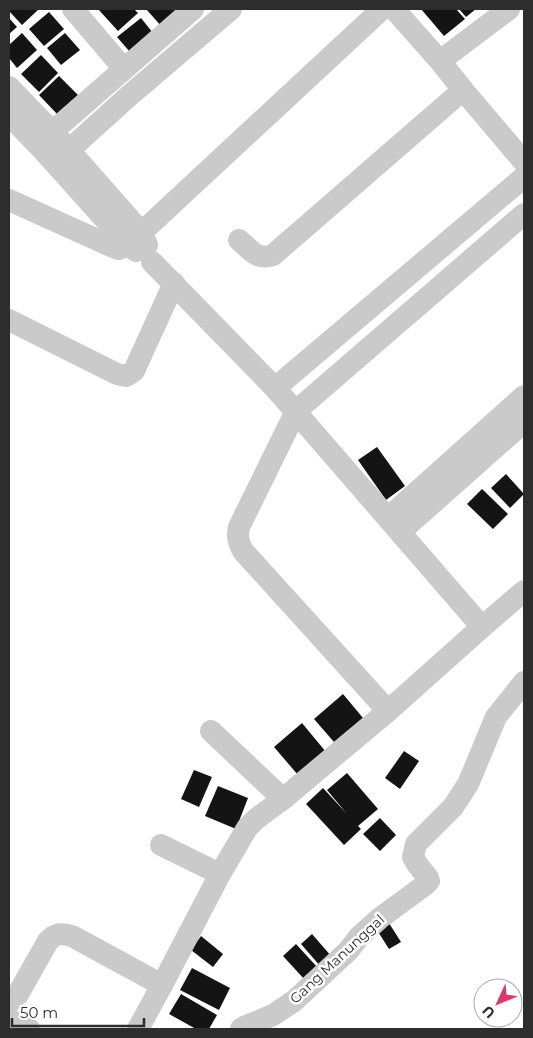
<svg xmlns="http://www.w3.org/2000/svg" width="533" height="1038" viewBox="0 0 533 1038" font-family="Montserrat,sans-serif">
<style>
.building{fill:#141414}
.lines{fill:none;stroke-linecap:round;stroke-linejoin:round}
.minor{stroke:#cacaca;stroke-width:22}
.labels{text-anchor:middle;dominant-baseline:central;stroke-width:5;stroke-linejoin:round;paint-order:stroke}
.street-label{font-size:14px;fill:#2d2d2d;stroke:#fff}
</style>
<rect width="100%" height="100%" fill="#fff"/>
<g class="building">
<path d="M 9,9 L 39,9 L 22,25 L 9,11 Z"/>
<path d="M 98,9 L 134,9 L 138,13 L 118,31 Z"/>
<path d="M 146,9 L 181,9 L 162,27 Z"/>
<path d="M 421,9 L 456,9 L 465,19 L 444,36 Z"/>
<path d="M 459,9 L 476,9 L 466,17 Z"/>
<path d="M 49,12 L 64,29 L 44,46 L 29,29 Z"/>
<path d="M 9,18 L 17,27 L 9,34 Z"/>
<path d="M 141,18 L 153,33 L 130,52 L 117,37 Z"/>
<path d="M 22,33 L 37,50 L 17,68 L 9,58 L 9,45 Z"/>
<path d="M 65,33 L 80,50 L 61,65 L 47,48 Z"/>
<path d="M 41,55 L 58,73 L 39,92 L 21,74 Z"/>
<path d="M 59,76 L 78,95 L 57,114 L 39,95 Z"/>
<path d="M 377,447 L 405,486 L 386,500 L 358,460 Z"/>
<path d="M 506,474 L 524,494 L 510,508 L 491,488 Z"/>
<path d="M 482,489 L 508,514 L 493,529 L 467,504 Z"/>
<path d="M 343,694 L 363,718 L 334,742 L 314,719 Z"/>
<path d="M 302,723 L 326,752 L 298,775 L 274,747 Z"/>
<path d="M 404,751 L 419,761 L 400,789 L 385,778 Z"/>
<path d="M 194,770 L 212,777 L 199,807 L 181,799 Z"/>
<path d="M 347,773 L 378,809 L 358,826 L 361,829 L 344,845 L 306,804 L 323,788 L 347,814 L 327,790 Z"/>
<path d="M 218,786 L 248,798 L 236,829 L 205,816 Z"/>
<path d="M 380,818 L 396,835 L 380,851 L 363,834 Z"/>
<path d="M 387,920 L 401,942 L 389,949 L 375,927 Z"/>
<path d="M 312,934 L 332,957 L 321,967 L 301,944 Z"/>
<path d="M 201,936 L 223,954 L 213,967 L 191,950 Z"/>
<path d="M 296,944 L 318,968 L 305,980 L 283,956 Z"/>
<path d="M 192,968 L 230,988 L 219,1010 L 180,990 Z"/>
<path d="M 181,994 L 217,1015 L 209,1029 L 196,1029 L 169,1014 Z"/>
</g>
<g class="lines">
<g class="minor">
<path d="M 73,9 L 124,69"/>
<path d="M 394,9 L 440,61 L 463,90 L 524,162"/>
<path d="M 440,61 L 509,9"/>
<path d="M 9,87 L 61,141 L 142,233 L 147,245"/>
<path d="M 9,115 L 41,148 L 128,245 L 136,251"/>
<path d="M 52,132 L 193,9"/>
<path d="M 69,150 L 130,95 L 231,9"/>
<path d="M 9,200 L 113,247 L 119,249 L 128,245 L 382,9"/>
<path d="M 239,240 C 250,249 257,261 273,255 L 463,90"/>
<path d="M 152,262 L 275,388 L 482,627"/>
<path d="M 9,320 L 117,374 L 126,376 L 134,371 L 174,283"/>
<path d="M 275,388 L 524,177"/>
<path d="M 388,518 L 524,396"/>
<path d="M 400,532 L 524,422"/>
<path d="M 388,711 L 243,551 C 238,542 237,536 239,527 L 296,411 L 524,214"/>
<path d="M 211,731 L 283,799"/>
<path d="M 161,845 L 220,874"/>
<path d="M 9,1010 L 48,941 C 56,933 61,933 72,936 L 162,985"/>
<path d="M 9,1017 L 29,1029"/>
<path d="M 138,1029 L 162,985 L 220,874 L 247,828 L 256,819 L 283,799 L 388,711 L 482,627 L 524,591"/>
<path d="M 241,1029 L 244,1027 L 273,1015 L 294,1001 L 348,951 L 359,937 L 380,918 L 425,885 L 429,881 L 428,878 L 417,864 L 413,857 L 416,844 L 453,807 L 468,784 L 496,717 L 524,682"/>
</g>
</g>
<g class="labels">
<g class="street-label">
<text transform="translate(337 959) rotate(-43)">Gang Manunggal</text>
</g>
</g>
<rect width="533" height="1038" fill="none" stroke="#2d2d2d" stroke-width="20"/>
<g transform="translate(498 1003) rotate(226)"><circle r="24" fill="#ffffff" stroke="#ababab"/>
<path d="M0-4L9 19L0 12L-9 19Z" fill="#dd376b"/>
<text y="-8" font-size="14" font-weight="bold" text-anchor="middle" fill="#2d2d2d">U</text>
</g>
<path d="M12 1018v8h132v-8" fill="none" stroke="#2d2d2d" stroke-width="2.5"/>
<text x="20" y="1018" font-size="15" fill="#2d2d2d" stroke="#ffffff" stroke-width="4" paint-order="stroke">50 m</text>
</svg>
